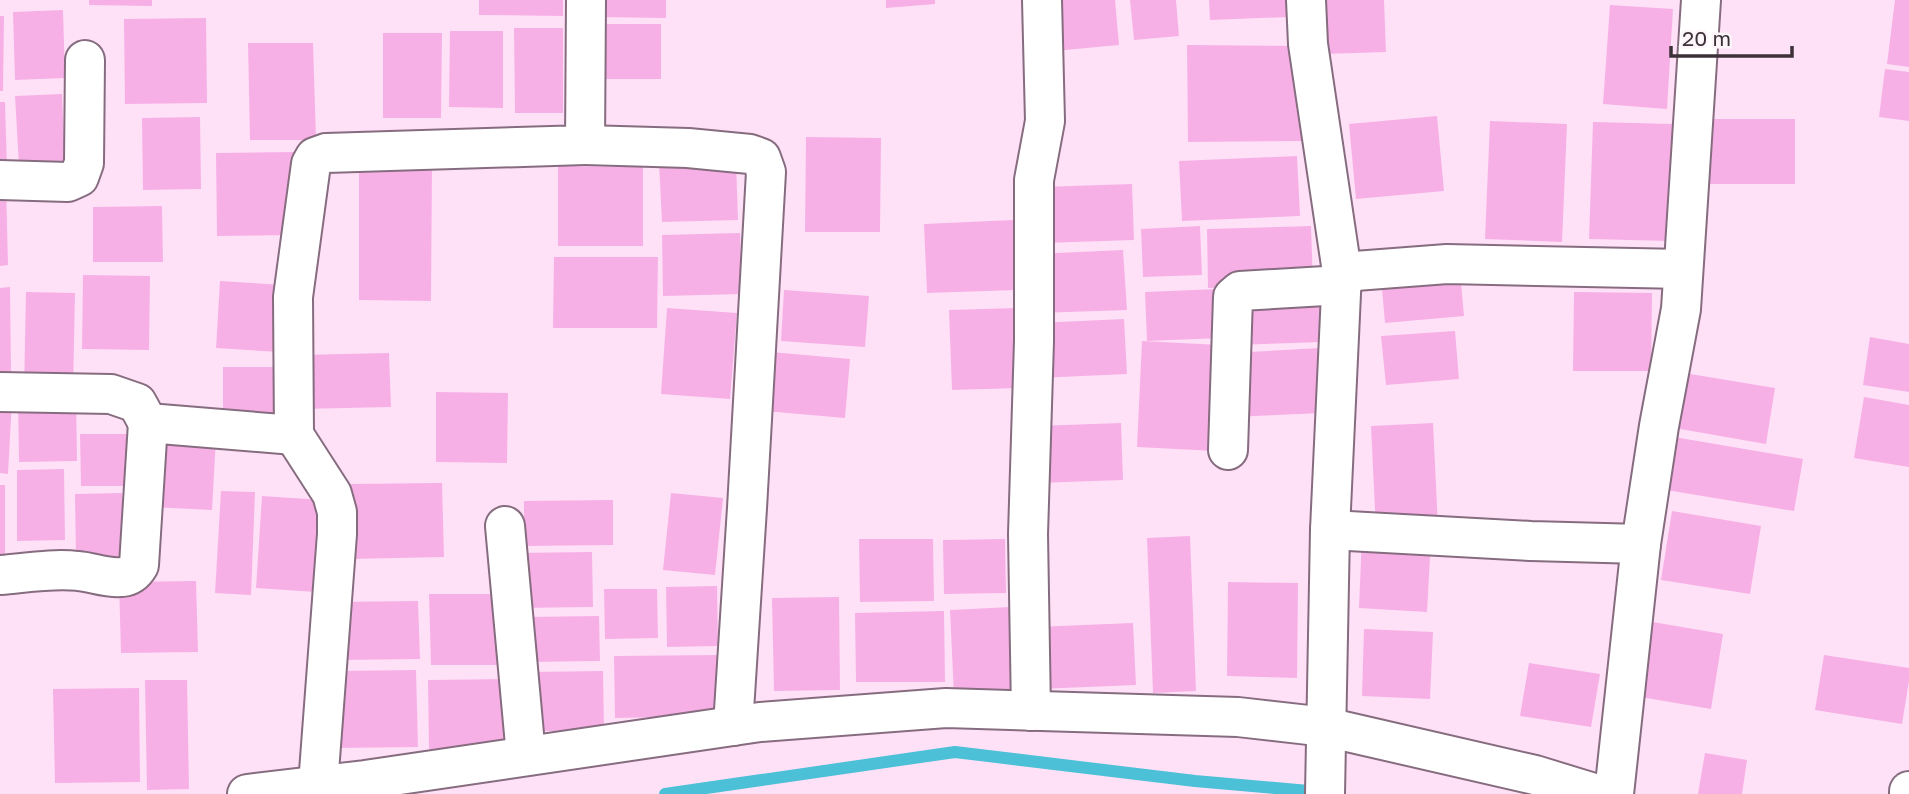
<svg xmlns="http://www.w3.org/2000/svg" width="1909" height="794" viewBox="0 0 1909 794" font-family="'Golos Text',sans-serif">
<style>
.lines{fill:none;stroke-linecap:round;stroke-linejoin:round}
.stream{stroke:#4bc0d6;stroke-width:12}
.building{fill:#f7b0e6}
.minor-casing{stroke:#866c7f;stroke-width:42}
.minor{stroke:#fff;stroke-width:38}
</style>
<rect width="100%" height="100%" fill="#ffe1f7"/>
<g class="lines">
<path class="stream" d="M 665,794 L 955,752 L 1195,781 L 1320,792"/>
</g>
<g class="building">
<path d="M 89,0 L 152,0 L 152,6 L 89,5 Z"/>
<path d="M 479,0 L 563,0 L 563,16 L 479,15 Z"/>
<path d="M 595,0 L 666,0 L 666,18 L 595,17 Z"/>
<path d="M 886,0 L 935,0 L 935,4 L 886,8 Z"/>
<path d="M 1049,0 L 1115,0 L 1119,45 L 1054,51 Z"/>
<path d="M 1130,0 L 1176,0 L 1179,36 L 1134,40 Z"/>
<path d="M 1209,0 L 1288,0 L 1288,17 L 1210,20 Z"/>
<path d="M 1322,0 L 1384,0 L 1386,52 L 1323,54 Z"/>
<path d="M 1895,0 L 1909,0 L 1909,67 L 1887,64 Z"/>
<path d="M 1610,5 L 1673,9 L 1667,109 L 1603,104 Z"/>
<path d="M 63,10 L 65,78 L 15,80 L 13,12 Z"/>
<path d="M 0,16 L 4,16 L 3,91 L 0,91 Z"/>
<path d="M 206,18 L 207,103 L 125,104 L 124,19 Z"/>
<rect x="594" y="24" width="67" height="55"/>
<path d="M 514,28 L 563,28 L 563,113 L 515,113 Z"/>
<path d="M 450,31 L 503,31 L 503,108 L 449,107 Z"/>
<path d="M 383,33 L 442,33 L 441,118 L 383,118 Z"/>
<path d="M 248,43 L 313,43 L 316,140 L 250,140 Z"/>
<path d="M 1187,45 L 1303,46 L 1309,141 L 1188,142 Z"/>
<path d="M 1885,69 L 1909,72 L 1909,121 L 1879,117 Z"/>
<path d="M 62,94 L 65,164 L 19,166 L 15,96 Z"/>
<path d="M 0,102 L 5,102 L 7,169 L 0,169 Z"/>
<path d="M 1437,116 L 1444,191 L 1356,199 L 1349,124 Z"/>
<path d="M 200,117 L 201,189 L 143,190 L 142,118 Z"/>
<rect x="1708" y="119" width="87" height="65"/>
<path d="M 1490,121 L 1567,124 L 1562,242 L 1485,239 Z"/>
<path d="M 1593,122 L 1674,124 L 1670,241 L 1589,239 Z"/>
<path d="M 806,137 L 881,138 L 880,232 L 805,232 Z"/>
<path d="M 294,152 L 295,235 L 217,236 L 216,153 Z"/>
<path d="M 1297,156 L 1300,216 L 1182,221 L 1179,161 Z"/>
<path d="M 736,161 L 738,220 L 662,222 L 659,163 Z"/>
<path d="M 359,166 L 432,166 L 431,301 L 359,300 Z"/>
<path d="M 558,166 L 643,167 L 643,246 L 558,246 Z"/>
<path d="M 1132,184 L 1134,240 L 1044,243 L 1041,187 Z"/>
<path d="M 0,186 L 6,186 L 8,265 L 0,266 Z"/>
<path d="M 162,206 L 163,262 L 93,262 L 93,207 Z"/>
<path d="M 1013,220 L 1016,290 L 927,293 L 924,224 Z"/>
<path d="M 1200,226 L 1202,275 L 1143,277 L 1141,229 Z"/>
<path d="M 1311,226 L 1313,285 L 1208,288 L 1207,229 Z"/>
<path d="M 740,233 L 742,294 L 663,296 L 662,235 Z"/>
<path d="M 1123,250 L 1127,310 L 1038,313 L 1035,254 Z"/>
<path d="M 554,257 L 658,257 L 657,328 L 553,328 Z"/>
<path d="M 1460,271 L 1464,316 L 1385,323 L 1381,278 Z"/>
<path d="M 83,275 L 150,276 L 149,350 L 82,349 Z"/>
<path d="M 220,281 L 283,285 L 278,352 L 216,348 Z"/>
<path d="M 10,287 L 11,372 L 0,372 L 0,288 Z"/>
<path d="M 1218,289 L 1221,338 L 1147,341 L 1145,292 Z"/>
<path d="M 784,290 L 869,296 L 865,347 L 781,341 Z"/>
<path d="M 1320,290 L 1322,342 L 1236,345 L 1240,299 Z"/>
<path d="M 26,292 L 75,293 L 73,390 L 24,389 Z"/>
<path d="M 1574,292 L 1652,293 L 1651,371 L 1573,371 Z"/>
<path d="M 667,308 L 737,313 L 730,399 L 661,394 Z"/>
<path d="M 1016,308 L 1018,388 L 952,390 L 949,310 Z"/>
<path d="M 1124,319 L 1127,374 L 1039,378 L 1037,323 Z"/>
<path d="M 1455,331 L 1459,379 L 1386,385 L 1381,336 Z"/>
<path d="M 1870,337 L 1909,344 L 1909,392 L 1863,385 Z"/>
<path d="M 1142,341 L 1220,345 L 1215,451 L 1137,447 Z"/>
<path d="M 1320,348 L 1323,413 L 1233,417 L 1233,353 Z"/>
<path d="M 771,352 L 850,359 L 845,418 L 765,411 Z"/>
<path d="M 389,353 L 391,407 L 301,409 L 299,355 Z"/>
<rect x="223" y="367" width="55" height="57"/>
<path d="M 1672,371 L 1775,388 L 1766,444 L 1663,426 Z"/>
<path d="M 436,392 L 508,393 L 507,463 L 436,462 Z"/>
<path d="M 76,396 L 77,461 L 19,462 L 18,397 Z"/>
<path d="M 1864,397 L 1909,405 L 1909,467 L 1854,458 Z"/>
<path d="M 0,399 L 12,400 L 8,474 L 0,473 Z"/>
<path d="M 1121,423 L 1123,480 L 1038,483 L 1036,426 Z"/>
<path d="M 1433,423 L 1438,527 L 1376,530 L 1371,426 Z"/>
<path d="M 80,434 L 132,434 L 133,486 L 81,486 Z"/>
<path d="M 154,434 L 216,438 L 212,510 L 151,507 Z"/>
<path d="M 1674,437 L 1803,459 L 1794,511 L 1666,490 Z"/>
<path d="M 64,469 L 65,540 L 17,541 L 17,470 Z"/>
<path d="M 442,483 L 444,557 L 349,559 L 348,484 Z"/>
<path d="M 0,485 L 5,485 L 5,571 L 0,570 Z"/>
<path d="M 221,491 L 255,492 L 251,595 L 215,593 Z"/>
<path d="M 122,493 L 122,559 L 76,560 L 75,494 Z"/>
<path d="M 671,493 L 723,498 L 715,575 L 663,570 Z"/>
<path d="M 262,496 L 323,500 L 316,592 L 256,588 Z"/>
<path d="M 613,500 L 613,545 L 524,546 L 524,501 Z"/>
<path d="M 1672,511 L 1761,526 L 1750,594 L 1661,580 Z"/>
<path d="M 1362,535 L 1431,539 L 1427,612 L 1359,608 Z"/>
<path d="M 1190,536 L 1196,691 L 1153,693 L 1147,538 Z"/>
<path d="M 859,539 L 933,539 L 934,601 L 860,602 Z"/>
<path d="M 1005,539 L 1006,593 L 944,594 L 943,540 Z"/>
<path d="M 592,552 L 593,607 L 515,608 L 514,553 Z"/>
<path d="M 196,581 L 198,652 L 121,653 L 119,582 Z"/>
<path d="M 1228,582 L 1298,583 L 1297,678 L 1227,676 Z"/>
<path d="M 717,586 L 718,646 L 667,647 L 666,587 Z"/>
<path d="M 604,589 L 657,589 L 658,638 L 605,639 Z"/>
<path d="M 429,594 L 509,594 L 509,665 L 431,665 Z"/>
<path d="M 839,597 L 840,690 L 774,691 L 772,598 Z"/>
<path d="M 418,601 L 420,659 L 336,660 L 334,602 Z"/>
<path d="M 1011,607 L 1015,694 L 954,696 L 950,610 Z"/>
<path d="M 944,611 L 945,682 L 856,682 L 855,613 Z"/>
<path d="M 599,616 L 600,661 L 527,662 L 526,617 Z"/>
<path d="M 1641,620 L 1723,634 L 1711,709 L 1629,695 Z"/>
<path d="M 1133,623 L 1136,685 L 1038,689 L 1035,627 Z"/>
<path d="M 1364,629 L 1433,632 L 1430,699 L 1362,696 Z"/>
<path d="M 719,655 L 720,716 L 615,718 L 614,656 Z"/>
<path d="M 1824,655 L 1909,668 L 1909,681 L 1902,724 L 1815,710 Z"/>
<path d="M 1529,663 L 1600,674 L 1591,727 L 1520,716 Z"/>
<path d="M 416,670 L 418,747 L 335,748 L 334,671 Z"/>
<path d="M 603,671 L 604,731 L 528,731 L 528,672 Z"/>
<path d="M 517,679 L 518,748 L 429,749 L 428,680 Z"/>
<path d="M 145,680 L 187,680 L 189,789 L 147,790 Z"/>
<path d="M 139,688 L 140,782 L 55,783 L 53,689 Z"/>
<path d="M 1705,753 L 1747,760 L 1742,794 L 1698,794 Z"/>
</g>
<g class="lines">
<defs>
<g id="minor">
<path d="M 1306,0 L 1308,44 L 1342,272 L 1330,530 L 1325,794"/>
<path d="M 585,145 L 688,148 L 750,154 L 761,158 L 766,172 L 747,508 L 733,726"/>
<path d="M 0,180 L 68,182 L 79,177 L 84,163 L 85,60"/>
<path d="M 1342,272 L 1447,264 L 1683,269"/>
<path d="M 0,392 L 111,394 L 137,403 L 148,423 L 294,435 L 293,297 L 311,164 L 315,157 L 326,153 L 585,145 L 586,0"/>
<path d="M 294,435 L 332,494 L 337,512 L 337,534 L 318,785"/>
<path d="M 1228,450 L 1233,297 L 1240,291 L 1342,285"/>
<path d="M 505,526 L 526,756"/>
<path d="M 1330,530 L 1531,541 L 1641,544"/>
<path d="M 0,575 C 25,573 53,568 78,571 C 92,572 108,579 122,577 C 131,576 135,572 139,565 L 148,423"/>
<path d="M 1031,711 L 1028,534 L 1034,341 L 1034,180 L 1045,121 L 1042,0"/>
<path d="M 247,794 L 365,780 L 760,722 L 946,708 L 1238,717 L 1326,727 L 1535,775 L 1597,794"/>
<path d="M 1614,794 L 1641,544 L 1659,426 L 1681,309 L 1701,0"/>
<path d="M 1909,794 L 1909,791"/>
</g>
</defs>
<use href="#minor" class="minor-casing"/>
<use href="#minor" class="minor"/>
</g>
<path d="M1671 46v10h121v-10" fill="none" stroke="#3c3139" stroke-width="3.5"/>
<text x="1682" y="46" font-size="21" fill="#3c3139" stroke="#fcf6fa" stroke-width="5" paint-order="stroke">20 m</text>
</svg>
